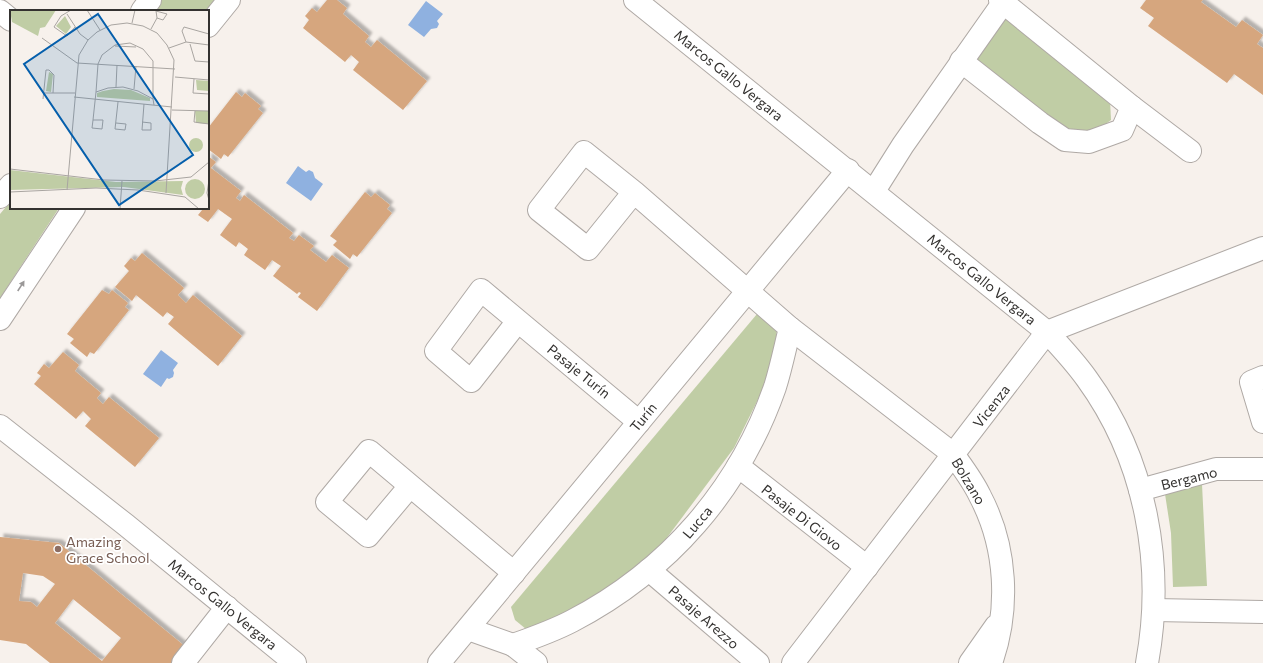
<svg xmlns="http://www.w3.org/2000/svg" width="1263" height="663" viewBox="0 0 1263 663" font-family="Commissioner,sans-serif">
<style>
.green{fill:#c0cda5}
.water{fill:#8fb1e0}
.building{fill:#d6a67e;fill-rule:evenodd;filter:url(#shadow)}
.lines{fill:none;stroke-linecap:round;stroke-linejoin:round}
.minor-casing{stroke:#afa9a5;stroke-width:24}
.minor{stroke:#fff;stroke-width:22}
.oneway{fill:#9a9898}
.education-dot{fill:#8d6e63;stroke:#fff;stroke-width:1.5}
.labels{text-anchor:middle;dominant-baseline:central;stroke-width:3.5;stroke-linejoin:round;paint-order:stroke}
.street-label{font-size:14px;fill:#343230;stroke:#fff}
.education-label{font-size:14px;fill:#785e54;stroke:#fff;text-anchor:start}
.inset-road{fill:none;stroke:#a9a5a1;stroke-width:1}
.view{fill:#055fac;fill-opacity:0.15;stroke:#055fac;stroke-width:2}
.inset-edge{fill:none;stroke:#343230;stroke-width:2}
</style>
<defs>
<filter id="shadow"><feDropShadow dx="3.5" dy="-3.5" stdDeviation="1" flood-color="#0004"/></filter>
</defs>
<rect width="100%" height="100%" fill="#f7f1ec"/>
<g class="green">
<path d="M 162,0 L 215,0 L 206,11 L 155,11 Z"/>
<path d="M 1012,19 L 1110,100 L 1111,120 L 1094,133 L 1059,129 L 978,62 L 977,54 L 1005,20 Z"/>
<path d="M 11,201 L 11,208 L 59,208 L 0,298 L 0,214 Z"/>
<path d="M 757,314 L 777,330 L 771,373 L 734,448 L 657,551 L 582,611 L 532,634 L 515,620 L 511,607 Z"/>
<path d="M 1202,484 L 1207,586 L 1173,587 L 1171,533 L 1165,494 Z"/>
</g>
<g class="water">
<path d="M 426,1 L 443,14 L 437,21 L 439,24 L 437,28 L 431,29 L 424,37 L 408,25 Z"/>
<path d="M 298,166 L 306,172 L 309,170 L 313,172 L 315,178 L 323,184 L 311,201 L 286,183 Z"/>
<path d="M 161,350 L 178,363 L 173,370 L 174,373 L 173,377 L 169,379 L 167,378 L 161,387 L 143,374 Z"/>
</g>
<g class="building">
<path d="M 327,0 L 337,0 L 347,8 L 343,14 L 369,36 L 365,42 L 371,47 L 377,40 L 427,81 L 403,110 L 353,70 L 359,62 L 351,55 L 345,62 L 303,28 L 309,20 L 305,16 L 312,8 L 317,12 Z"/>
<path d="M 1146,0 L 1203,0 L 1201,2 L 1236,27 L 1242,20 L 1263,35 L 1257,44 L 1263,48 L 1263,95 L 1234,74 L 1227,83 L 1148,26 L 1154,18 L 1140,8 Z"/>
<path d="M 236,92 L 242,97 L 245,93 L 261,106 L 258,109 L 263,113 L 228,157 L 224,154 L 221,159 L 208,149 L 208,128 Z"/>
<path d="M 208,156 L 216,162 L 211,168 L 241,191 L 236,198 L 240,201 L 244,195 L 293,233 L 289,238 L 294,241 L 299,235 L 314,246 L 310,250 L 326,262 L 332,255 L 349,268 L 317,311 L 298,297 L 301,293 L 299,292 L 297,294 L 273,276 L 281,266 L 272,260 L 265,270 L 244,255 L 248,249 L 239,242 L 236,247 L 220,235 L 232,219 L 218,209 L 208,222 L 198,215 L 203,209 L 202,208 L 208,208 Z"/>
<path d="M 365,192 L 371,197 L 375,193 L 390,205 L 387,209 L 392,213 L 357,257 L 353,254 L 350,259 L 333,245 L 337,241 L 330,236 Z"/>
<path d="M 142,253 L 184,288 L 178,295 L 186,303 L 193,295 L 242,336 L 218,366 L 168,324 L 174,317 L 167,312 L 163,317 L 136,295 L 132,301 L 115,287 L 129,271 L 124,266 L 131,258 L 135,261 Z"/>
<path d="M 102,290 L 109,294 L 112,290 L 128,303 L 125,307 L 129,310 L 94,354 L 90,352 L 87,357 L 70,343 L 74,339 L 67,334 Z"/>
<path d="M 63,352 L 79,365 L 75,371 L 101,393 L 97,398 L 103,404 L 109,397 L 159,438 L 135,467 L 85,426 L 91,419 L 83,411 L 76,419 L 34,384 L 41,376 L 37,373 L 44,364 L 49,368 Z"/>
<path d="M 0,537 L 59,543 L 187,648 L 175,663 L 50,663 L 26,644 L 0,640 ZM 23,573 L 43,576 L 55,584 L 37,607 L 31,602 L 19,601 ZM 73,599 L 121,638 L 102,661 L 55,623 Z"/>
</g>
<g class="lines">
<defs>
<g id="minor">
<path d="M 635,0 L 1047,332 C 1061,347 1075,362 1087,379 C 1146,460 1165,565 1147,663"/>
<path d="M 0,11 L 11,20"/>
<path d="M 142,11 L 150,0"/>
<path d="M 208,26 L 229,0"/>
<path d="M 961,61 L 1040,123 L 1065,140 L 1089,142 L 1122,130 L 1132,107 L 1000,0"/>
<path d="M 1132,107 L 1190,151"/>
<path d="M 874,191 L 903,145 L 1003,3"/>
<path d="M 0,197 L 11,185"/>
<path d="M 0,319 L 74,208"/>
<path d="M 518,321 L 471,381 L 436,351 L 481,290 L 639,422"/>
<path d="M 790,328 L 953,454 C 963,468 973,481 980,496 C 1007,547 1010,609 991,663"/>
<path d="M 1263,377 L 1251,382 L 1263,422"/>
<path d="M 0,426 L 126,525 L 295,663"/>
<path d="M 738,466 L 867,567"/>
<path d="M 410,486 L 368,536 L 327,502 L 369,451 L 514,573"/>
<path d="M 1140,490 L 1216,469 L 1263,469"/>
<path d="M 649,570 L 758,663"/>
<path d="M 1154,610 L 1263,612"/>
<path d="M 468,629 L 513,645 C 533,638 553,631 572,621 C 668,571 739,490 775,387 C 781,368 785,348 790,328 L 634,192 L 584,152 L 539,210 L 588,249 L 634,192"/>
<path d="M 513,645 L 536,663"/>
<path d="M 183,663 L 227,607"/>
<path d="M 439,663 L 848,170"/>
<path d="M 793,663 L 1047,332 L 1263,248"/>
<path d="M 970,663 L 996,626"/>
</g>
</defs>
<use href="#minor" class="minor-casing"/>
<use href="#minor" class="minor"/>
</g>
<defs><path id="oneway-solid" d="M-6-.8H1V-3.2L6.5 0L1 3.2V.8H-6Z"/></defs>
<use class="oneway" href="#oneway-solid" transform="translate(21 286) rotate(-57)"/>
<circle class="education-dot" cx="58" cy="549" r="4"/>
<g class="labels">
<g class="street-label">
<text transform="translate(729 75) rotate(39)">Marcos Gallo Vergara</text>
<text transform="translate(982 279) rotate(39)">Marcos Gallo Vergara</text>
<text transform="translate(579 371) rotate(39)">Pasaje Turín</text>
<text transform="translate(991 406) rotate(-52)">Vicenza</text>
<text transform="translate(643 417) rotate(-50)">Turín</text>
<text transform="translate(1189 478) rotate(-14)">Bergamo</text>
<text transform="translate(969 481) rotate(59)">Bolzano</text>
<text transform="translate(802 517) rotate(38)">Pasaje Di Giovo</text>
<text transform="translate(697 522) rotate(-50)">Lucca</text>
<text transform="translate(223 604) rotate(39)">Marcos Gallo Vergara</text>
<text transform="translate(704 617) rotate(41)">Pasaje Arezzo</text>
</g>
<g class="education-label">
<text x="66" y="541">Amazing<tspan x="66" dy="16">Grace School</tspan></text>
</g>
</g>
<g transform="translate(10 10)">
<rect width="199" height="199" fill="#f7f1ec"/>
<path d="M 0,0 L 46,0 L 35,17 L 30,18 L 28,26 L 2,12 ZM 55,6 L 61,17 L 56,24 L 46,16 ZM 39,62 L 43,64 L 41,82 L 36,81 ZM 186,70 L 199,71 L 199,81 L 187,80 ZM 104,79 L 121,80 L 140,88 L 140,91 L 87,87 L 87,83 L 93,81 ZM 185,101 L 199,101 L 199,114 L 186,113 ZM179 135a7 7 0 1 1 14 0a7 7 0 1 1-14 0ZM 0,160 L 106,172 L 173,171 L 171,178 L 173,185 L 114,177 L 0,180 ZM175 179a10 10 0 1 1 20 0a10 10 0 1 1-20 0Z" fill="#c0cda5"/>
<path class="inset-road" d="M 61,0 L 51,6 L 44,17 L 57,26 L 65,17M 77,0 L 90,20M 57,4 L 70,24 L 78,30M 122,13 L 125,0M 141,19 L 147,8 L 153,10 L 157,4 L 146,1 L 147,8M 32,28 L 67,53 L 165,59M 176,32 L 172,21 L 174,17 L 199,24M 180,34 L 185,51 L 199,52M 105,36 L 126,37M 159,38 L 176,32 L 199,35M 165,67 L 199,70M 184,69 L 183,83 L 199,84M 106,77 L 107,55M 124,79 L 126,56M 86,82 L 88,54 L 92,45 L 105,35 L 120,33 L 133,39 L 143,51 L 143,89M 34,83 L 65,83M 64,87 L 162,97M 33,89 L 36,60 L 39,60 L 44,65 L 43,83M 162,100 L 199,101M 185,101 L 184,112 L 199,114M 83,110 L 93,110 L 92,119 L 82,118 L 83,110 L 86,82 L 98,78 L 113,77 L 128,81 L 143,89 L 144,95M 132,112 L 141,113 L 141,120 L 132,120 L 134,94M 106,113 L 116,114 L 115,120 L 105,119 L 108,92M 0,159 L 94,170 L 145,171 L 181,167 L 199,152M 199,170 L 197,183 L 199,190M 57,180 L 69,45 L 78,30 L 87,22 L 101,15 L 117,13 L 133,16 L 147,23 L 157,35 L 164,50 L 156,183M 0,182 L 86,178 L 128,180 L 175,187 L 189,199M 110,199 L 112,171"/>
<path class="view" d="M 88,4 L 183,145 L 109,195 L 14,54 Z"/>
<rect width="199" height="199" class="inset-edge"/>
</g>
</svg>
